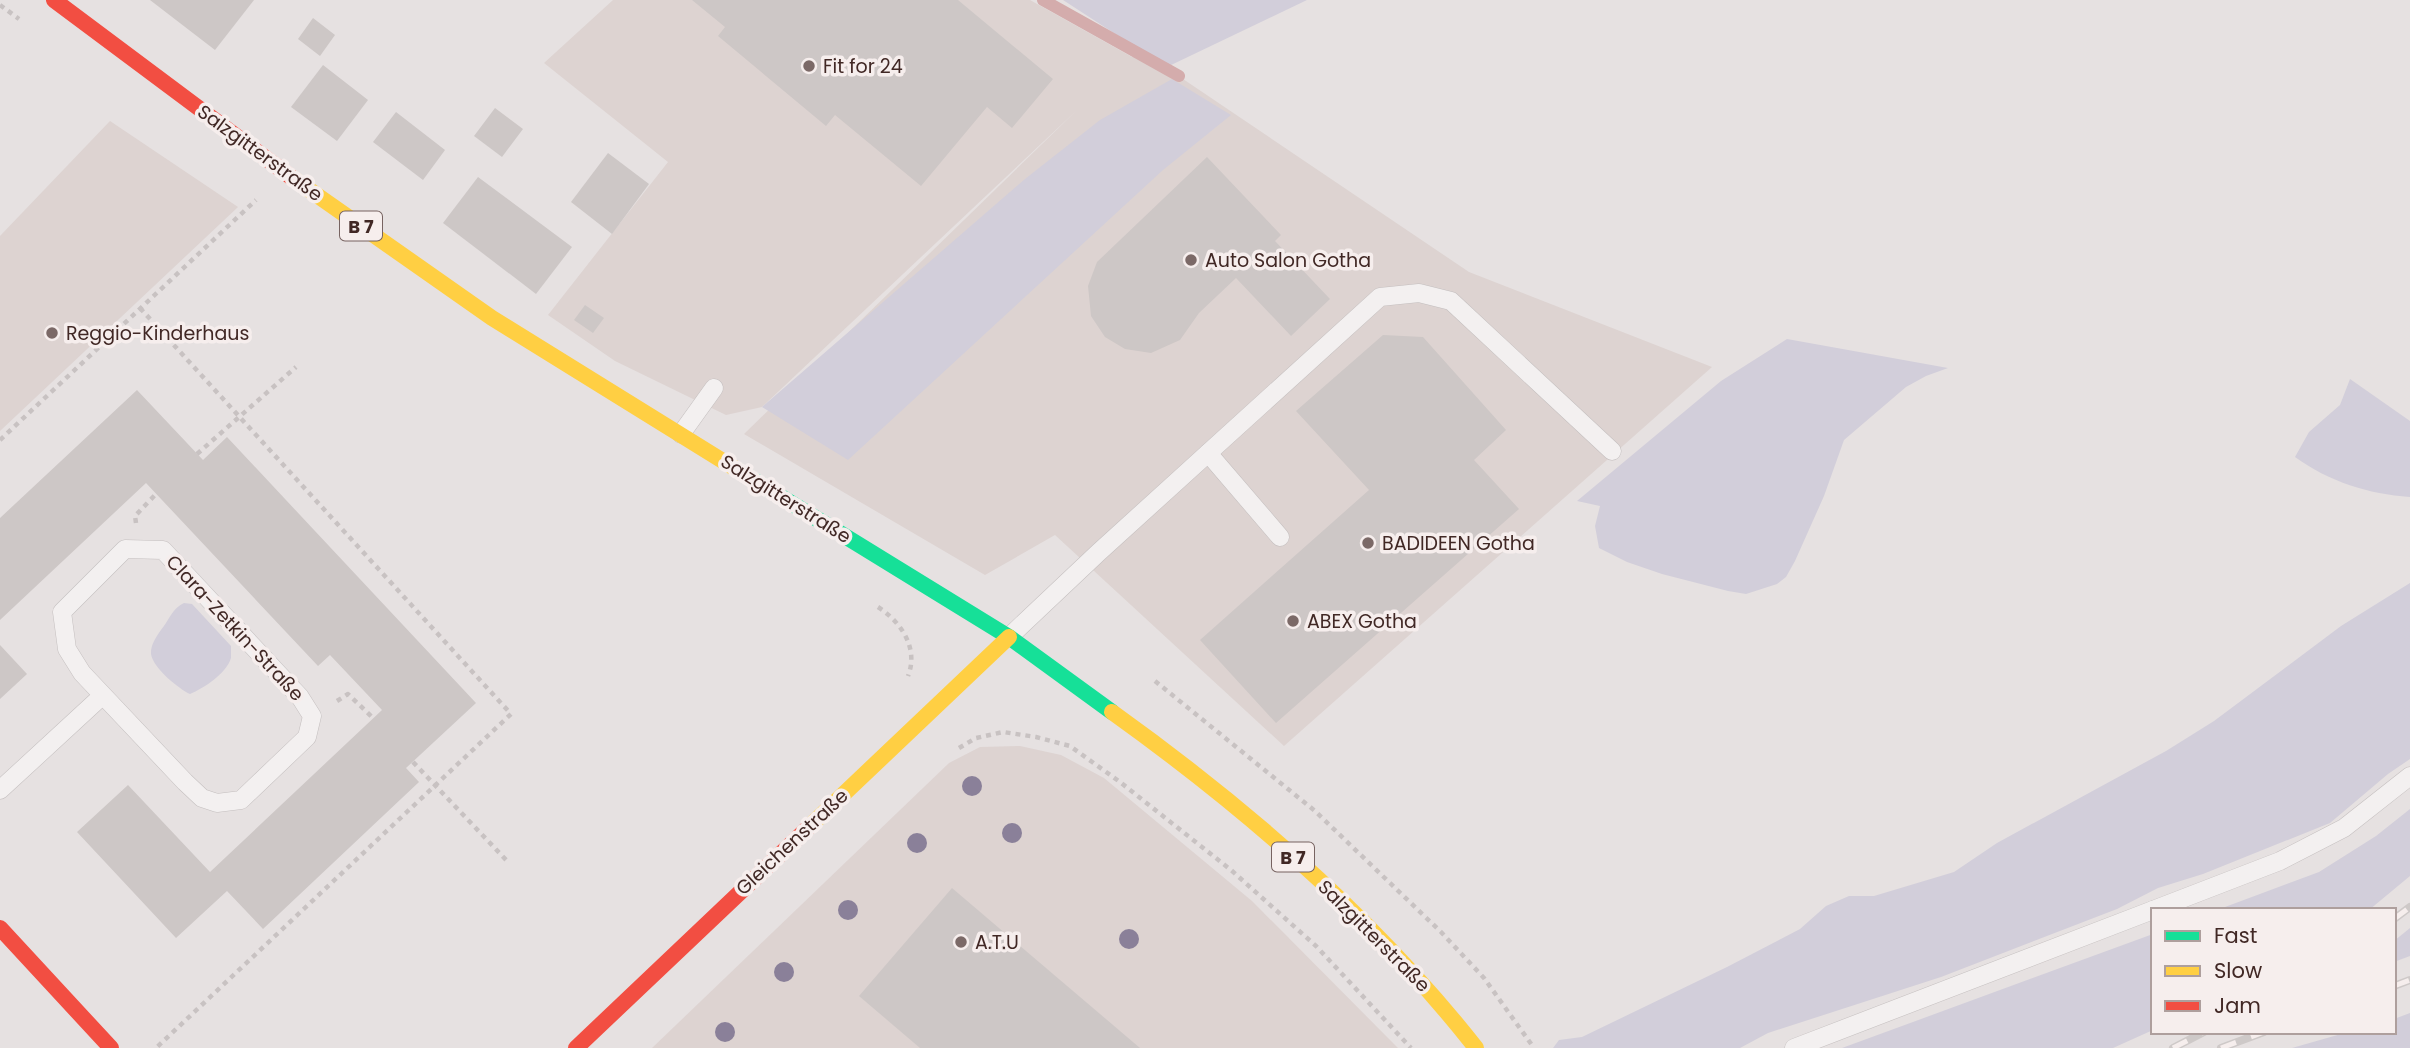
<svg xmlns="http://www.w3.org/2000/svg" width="2410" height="1048" viewBox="0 0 2410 1048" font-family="Poppins,sans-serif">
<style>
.built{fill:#ddd3d1}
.green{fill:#d2ceda}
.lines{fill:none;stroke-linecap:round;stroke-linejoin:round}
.stream{stroke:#d4acac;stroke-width:12}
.building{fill:#cdc7c6}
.lane-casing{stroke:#c4bfbf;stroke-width:19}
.path{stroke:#c8c2c2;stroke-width:4.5;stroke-dasharray:5 5;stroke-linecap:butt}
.lane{stroke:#f3f0f0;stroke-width:18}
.fast{stroke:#16e098;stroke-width:16}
.slow{stroke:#ffcf43;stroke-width:16}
.jam{stroke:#f24e42;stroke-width:16}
.rail-casing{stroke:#cec9c8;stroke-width:8}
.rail{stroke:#f6eeed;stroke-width:5;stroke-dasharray:16;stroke-linecap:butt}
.tree{fill:#8a8099}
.poi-dot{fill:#7b6967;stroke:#f6eeed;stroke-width:2.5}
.labels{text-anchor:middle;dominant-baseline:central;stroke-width:7;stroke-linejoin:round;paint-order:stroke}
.shield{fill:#f6eeed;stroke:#776361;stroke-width:2}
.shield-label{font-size:18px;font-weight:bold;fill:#412825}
.poi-label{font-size:19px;fill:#412825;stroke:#f6eeed;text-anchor:start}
.street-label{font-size:19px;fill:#412825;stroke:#f6eeed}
</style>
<rect width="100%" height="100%" fill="#e6e1e1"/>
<g class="built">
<path d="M 613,0 L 1030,0 L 1132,57 L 1140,50 L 1469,272 L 1712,367 L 1284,746 L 1055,535 L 985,575 L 744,434 L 1077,110 L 762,407 L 726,415 L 615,361 L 548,315 L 668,162 L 544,63 Z"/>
<path d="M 110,121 L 238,207 L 0,431 L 0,236 Z"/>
<path d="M 1020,746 L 1061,755 L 1104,778 L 1252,901 L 1398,1048 L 652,1048 L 949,763 L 980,747 Z"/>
</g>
<g class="green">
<path d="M 1063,0 L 1307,0 L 1169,66 L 1140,50 Z"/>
<path d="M 1172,79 L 1231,115 L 1163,170 L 848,460 L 762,407 L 1025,179 L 1100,120 Z"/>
<path d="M 1787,339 L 1948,368 L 1926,376 L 1906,387 L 1844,440 L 1824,496 L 1795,561 L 1786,577 L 1777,584 L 1746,594 L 1728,591 L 1662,574 L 1627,562 L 1599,548 L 1595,526 L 1600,506 L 1577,501 L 1721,381 Z"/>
<path d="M 2350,379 L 2410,421 L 2410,497 C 2368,494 2330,482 2295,457 L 2309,432 L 2340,405 Z"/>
<path d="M 2410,583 L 2410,759 L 2388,774 L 2330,823 L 2203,874 L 2158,888 L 2117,909 L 1941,977 L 1768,1033 L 1740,1048 L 1553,1048 L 1559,1040 L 1582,1037 L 1727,967 L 1800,929 L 1826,906 L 1849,896 L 1874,896 L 1954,872 L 1997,843 L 2166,751 L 2214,721 L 2341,626 Z"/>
<path d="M 184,603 L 192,604 L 231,646 C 231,647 231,657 231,658 C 226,674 204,688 190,694 C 179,689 153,668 151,654 C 150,643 160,632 166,623 C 171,615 175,607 184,603 Z"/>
<path d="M 2410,809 L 2410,876 L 2369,910 L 2217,910 L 2319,872 L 2376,836 Z"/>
<path d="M 2410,928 L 2410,956 L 2394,962 L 2394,941 Z"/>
<path d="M 2153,934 L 2153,1030 L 2113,1048 L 1842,1048 Z"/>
<path d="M 2410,1013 L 2410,1048 L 2292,1048 L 2348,1032 L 2394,1032 L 2394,1019 Z"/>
</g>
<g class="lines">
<path class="stream" d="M 1043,0 L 1179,76"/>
</g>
<g class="building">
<path d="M 150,0 L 254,0 L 215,50 Z"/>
<path d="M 692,0 L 958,0 L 1053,79 L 1012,128 L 987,107 L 921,186 L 835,115 L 826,126 L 718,36 L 725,27 Z"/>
<path d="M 313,18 L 335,35 L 320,56 L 298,39 Z"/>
<path d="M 323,65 L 368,100 L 337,141 L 291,107 Z"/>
<path d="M 495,108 L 523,129 L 502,157 L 474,136 Z"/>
<path d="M 396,112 L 445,150 L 423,180 L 373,142 Z"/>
<path d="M 608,153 L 649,184 L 612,234 L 571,202 Z"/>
<path d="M 1207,157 L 1281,235 L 1275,241 L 1330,299 L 1291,336 L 1236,278 L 1199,313 L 1180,340 L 1151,353 L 1125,349 L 1105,337 L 1091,316 L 1088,286 L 1097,262 Z"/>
<path d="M 478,177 L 572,247 L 536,294 L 443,223 Z"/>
<path d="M 585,305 L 604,318 L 593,333 L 574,320 Z"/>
<path d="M 1383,335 L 1423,337 L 1506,430 L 1474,460 L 1519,509 L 1276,723 L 1200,640 L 1369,490 L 1296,411 Z"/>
<path d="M 137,390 L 203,460 L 227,437 L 476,703 L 406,768 L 419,782 L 263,929 L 227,891 L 176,938 L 77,832 L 128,785 L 210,872 L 382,710 L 330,655 L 318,666 L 146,483 L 0,620 L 0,518 Z"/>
<path d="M 0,645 L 27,674 L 0,699 Z"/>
<path d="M 952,888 L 1140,1048 L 920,1048 L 859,996 Z"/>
</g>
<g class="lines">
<defs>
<g id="lane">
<path d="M 681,434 L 714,388"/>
<path d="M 1208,453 L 1280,537"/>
<path d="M 125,549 L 163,550 L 300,697 L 312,716 L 307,737 L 241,800 L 217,803 L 202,798 L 185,782 L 82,673 L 67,649 L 62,612 Z"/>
<path d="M 1009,637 L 1099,552 L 1380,297 L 1419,293 L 1451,301 L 1612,451"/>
<path d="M 0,790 L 102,696"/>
<path d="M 2153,910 L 2280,861 L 2344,828 L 2410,776"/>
<path d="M 1794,1048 L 2153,910"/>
</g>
</defs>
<use href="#lane" class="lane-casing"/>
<g class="path">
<path d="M 0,5 L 19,19"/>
<path d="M 140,308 L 511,714 L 156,1048"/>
<path d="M 0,440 L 256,200"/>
<path d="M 197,454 L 296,367"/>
<path d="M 136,523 L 135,516 L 156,494"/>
<path d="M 878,607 C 901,622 919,648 908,676"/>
<path d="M 1155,681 L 1315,811 L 1441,932 L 1484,978 L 1534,1048"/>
<path d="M 337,701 L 348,694 L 373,718"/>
<path d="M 959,748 L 976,738 L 1003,732 L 1036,737 L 1070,746 L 1120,782 L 1231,870 L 1316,946 L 1411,1048"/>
<path d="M 413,762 L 509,863"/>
</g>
<use href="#lane" class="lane"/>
<path class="fast" d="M 739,471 L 1009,637 L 1112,712"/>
<g class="slow">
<path d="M 291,177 L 492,318 L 739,471"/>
<path d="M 1112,712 C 1246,808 1374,918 1476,1048"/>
<path d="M 811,825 L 1009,637"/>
</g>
<g class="jam">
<path d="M 54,0 L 291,177"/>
<path d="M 0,928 L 111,1048"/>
<path d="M 576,1048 L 811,825"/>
</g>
<defs>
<g id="rail">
<path d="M 2394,919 L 2410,907"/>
<path d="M 2394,986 L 2410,980"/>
<path d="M 2173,1048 L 2204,1032"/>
<path d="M 2221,1048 L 2264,1032"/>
</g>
</defs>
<use href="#rail" class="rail-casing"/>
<use href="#rail" class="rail"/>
</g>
<g class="tree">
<circle cx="972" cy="786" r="10"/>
<circle cx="1012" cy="833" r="10"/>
<circle cx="917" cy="843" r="10"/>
<circle cx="848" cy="910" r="10"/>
<circle cx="1129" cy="939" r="10"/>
<circle cx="784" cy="972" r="10"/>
<circle cx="725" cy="1032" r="10"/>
</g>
<g class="poi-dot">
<circle cx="809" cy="66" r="7"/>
<circle cx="1191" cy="260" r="7"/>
<circle cx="52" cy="333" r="7"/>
<circle cx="1368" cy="543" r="7"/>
<circle cx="1293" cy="621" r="7"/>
<circle cx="961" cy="942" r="7"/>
</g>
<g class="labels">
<g class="shield">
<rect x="340" y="211.5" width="42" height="29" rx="5"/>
<rect x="1272" y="842.5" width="42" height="29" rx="5"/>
</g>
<g class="shield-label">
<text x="361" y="226">B 7</text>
<text x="1293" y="857">B 7</text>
</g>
<g class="poi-label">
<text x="823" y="66">Fit for 24</text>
<text x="1205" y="260">Auto Salon Gotha</text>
<text x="66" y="333">Reggio-Kinderhaus</text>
<text x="1382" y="543">BADIDEEN Gotha</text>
<text x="1307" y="621">ABEX Gotha</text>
<text x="975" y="942">A.T.U</text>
</g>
<g class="street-label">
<text transform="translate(260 153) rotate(36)">Salzgitterstraße</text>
<text transform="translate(786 499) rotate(32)">Salzgitterstraße</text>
<text transform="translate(235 628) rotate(47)">Clara-Zetkin-Straße</text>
<text transform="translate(792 842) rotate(-43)">Gleichenstraße</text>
<text transform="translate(1374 936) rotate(45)">Salzgitterstraße</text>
</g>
</g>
<rect x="2151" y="908" width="245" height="126" fill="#f6eeed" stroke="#ae9f9d" stroke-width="2"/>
<rect x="2165" y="931" width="35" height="10" fill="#16e098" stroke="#ae9f9d" stroke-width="2"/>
<text x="2214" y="943" font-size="21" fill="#412825">Fast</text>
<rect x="2165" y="966" width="35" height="10" fill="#ffcf43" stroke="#ae9f9d" stroke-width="2"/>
<text x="2214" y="978" font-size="21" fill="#412825">Slow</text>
<rect x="2165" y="1001" width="35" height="10" fill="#f24e42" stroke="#ae9f9d" stroke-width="2"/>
<text x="2214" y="1013" font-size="21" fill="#412825">Jam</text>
</svg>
